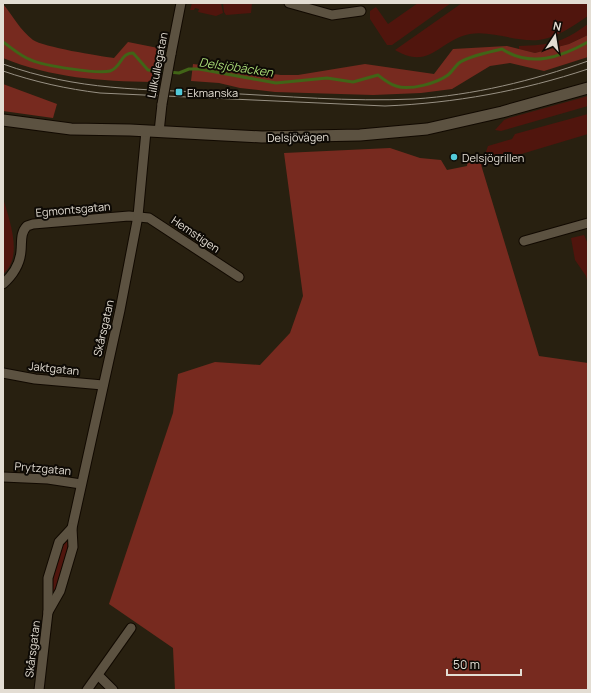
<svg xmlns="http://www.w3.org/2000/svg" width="591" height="693" viewBox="0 0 591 693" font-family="Manrope,sans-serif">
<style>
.green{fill:#50150d}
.forest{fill:#772a1f}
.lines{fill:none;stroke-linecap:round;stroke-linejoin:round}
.stream{stroke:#416417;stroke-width:3}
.minor-casing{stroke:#110900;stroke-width:11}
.tertiary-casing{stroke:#110900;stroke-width:13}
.minor{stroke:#5c5241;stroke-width:9}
.tertiary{stroke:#5c5241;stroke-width:11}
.tram{stroke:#989184;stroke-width:1}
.minor-bridge-casing{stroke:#110900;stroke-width:11;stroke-linecap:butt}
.minor-bridge{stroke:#5c5241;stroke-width:9}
.poi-dot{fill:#53cbda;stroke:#0e0a05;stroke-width:1.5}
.labels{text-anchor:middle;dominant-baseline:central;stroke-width:4;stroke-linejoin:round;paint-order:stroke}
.street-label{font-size:11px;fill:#e3ddd3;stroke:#0e0a05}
.poi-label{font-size:11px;fill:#e3ddd3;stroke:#0e0a05;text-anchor:start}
.water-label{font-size:12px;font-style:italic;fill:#a9dc77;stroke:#0e0a05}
</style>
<rect width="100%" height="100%" fill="#282010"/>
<g class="green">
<path d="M 192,3 L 221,3 L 223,13 L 216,16 L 198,12 L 199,9 L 195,8 L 194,10 L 190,10 Z"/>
<path d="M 223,3 L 225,4 L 252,3 L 251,13 L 226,15 L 224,12 Z"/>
<path d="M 418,3 L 451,3 L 392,45 L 387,45 L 370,19 L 370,11 L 376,7 L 388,24 Z"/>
<path d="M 462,3 L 588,3 L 588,16 C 576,24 562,34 548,38 C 523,46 496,30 470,34 C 439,40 430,71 395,50 Z"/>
<path d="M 588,24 L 588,35 L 569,44 L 535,53 L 519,49 L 519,46 C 551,45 562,43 588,24 Z"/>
<path d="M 588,96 L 588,106 L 501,131 L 495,130 L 504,120 L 509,118 Z"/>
<path d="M 588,114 L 588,134 L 481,166 L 488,146 L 512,139 L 515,134 Z"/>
<path d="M 3,198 C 9,219 24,257 3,274 Z"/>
<path d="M 584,235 L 588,244 L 588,284 L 586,276 L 575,260 L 571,238 Z"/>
<path d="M 67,539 C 70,549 60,586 52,593 C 52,579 57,549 67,539 Z"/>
</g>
<g class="forest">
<path d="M 3,4 C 13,16 20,30 33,40 C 43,47 99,56 114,58 L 128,42 L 158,48 L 152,82 C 101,81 51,78 3,58 Z"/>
<path d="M 588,35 L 588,57 L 544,71 L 510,63 L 490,66 L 452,89 L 421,93 L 373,95 L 275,92 L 240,88 L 219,83 L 191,81 L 193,64 L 281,75 L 298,75 L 365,64 L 434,74 L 453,49 L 507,46 L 535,53 L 569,44 Z"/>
<path d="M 3,84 L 57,104 L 53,118 L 3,111 Z"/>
<path d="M 390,148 L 420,158 L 441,160 L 447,170 L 467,166 L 468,158 L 471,156 L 479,158 L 539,356 L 588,363 L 588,690 L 175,690 L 173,648 L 109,604 L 173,413 L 178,374 L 215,362 L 260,365 L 290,333 L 303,296 L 284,153 Z"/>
</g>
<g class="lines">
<path class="stream" d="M 3,42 C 12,48 20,56 31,60 C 44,66 98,74 110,71 C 122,67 120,53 133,53 L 148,70 L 179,73 L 189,69 L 199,69 L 276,83 L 327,78 L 353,82 L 378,75 C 383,79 389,84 396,86 C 410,91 437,83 448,75 C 452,72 455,66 459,63 C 468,56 490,52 502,49 C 531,68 561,57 588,42"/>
<defs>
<g id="minor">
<path d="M 289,3 L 332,15 L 361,11"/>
<path d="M 171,54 L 181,3"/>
<path d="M 159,132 L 162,104"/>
<path d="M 524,241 L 588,223"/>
<path d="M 3,284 C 13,275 20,264 21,251 C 22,242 20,233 27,226 L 33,224 L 129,216 L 149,218 L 239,277"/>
<path d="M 3,373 L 35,379 L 103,385"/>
<path d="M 3,477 L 48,479 L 81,484"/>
<path d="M 48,612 L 60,591 L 73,547 L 72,528 L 120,310 L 138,216 L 146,131"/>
<path d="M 99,676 L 113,690"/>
<path d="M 39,690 L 48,612 L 48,578 L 59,542 L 72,528"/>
<path d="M 87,690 L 131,628"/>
</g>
<path id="tertiary" d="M 3,120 L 71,129 L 130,130 L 262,137 L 360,135 L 427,129 L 502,112 L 588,88"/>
</defs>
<use href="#minor" class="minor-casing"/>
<use href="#tertiary" class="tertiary-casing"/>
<use href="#minor" class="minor"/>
<use href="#tertiary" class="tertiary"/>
<g class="tram">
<path d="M 3,64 C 78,91 143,89 221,93 C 285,96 350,102 414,99 C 474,95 532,81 588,61"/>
<path d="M 3,71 C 35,82 67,89 100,93 L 385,106 C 455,103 522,91 588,69"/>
</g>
<defs>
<path id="minor-bridge" d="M 162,104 L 171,54"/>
</defs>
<use href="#minor-bridge" class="minor-bridge-casing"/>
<use href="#minor-bridge" class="minor-bridge"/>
</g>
<g class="poi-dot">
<rect x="175" y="88" width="8" height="8" rx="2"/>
<circle cx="454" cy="157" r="4"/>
</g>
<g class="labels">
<g class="street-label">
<text transform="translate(157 65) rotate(-79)">Lillkullegatan</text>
<text transform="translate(298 137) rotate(-1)">Delsjövägen</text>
<text transform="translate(73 209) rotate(-5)">Egmontsgatan</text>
<text transform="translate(196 234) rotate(34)">Hemstigen</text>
<text transform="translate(103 328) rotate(-77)">Skårsgatan</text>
<text transform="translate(54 368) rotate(6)">Jaktgatan</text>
<text transform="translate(43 468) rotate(5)">Prytzgatan</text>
<text transform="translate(32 649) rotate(-83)">Skårsgatan</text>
</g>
<g class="poi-label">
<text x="187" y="92">Ekmanska</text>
<text x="462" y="157">Delsjögrillen</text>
</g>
<g class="water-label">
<text transform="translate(236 67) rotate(8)">Delsjöbäcken</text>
</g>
</g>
<rect width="591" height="693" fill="none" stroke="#e3ddd3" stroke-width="8"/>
<g transform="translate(555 36) rotate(12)" stroke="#0e0a05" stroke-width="3" paint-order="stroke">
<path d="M0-3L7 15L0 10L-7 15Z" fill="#e3ddd3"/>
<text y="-6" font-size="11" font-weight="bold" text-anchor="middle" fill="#e3ddd3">N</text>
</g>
<path d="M447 669v6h74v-6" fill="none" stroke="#e3ddd3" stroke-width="2"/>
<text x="453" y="669" font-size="12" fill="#e3ddd3" stroke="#0e0a05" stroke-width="3" paint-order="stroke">50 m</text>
</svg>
